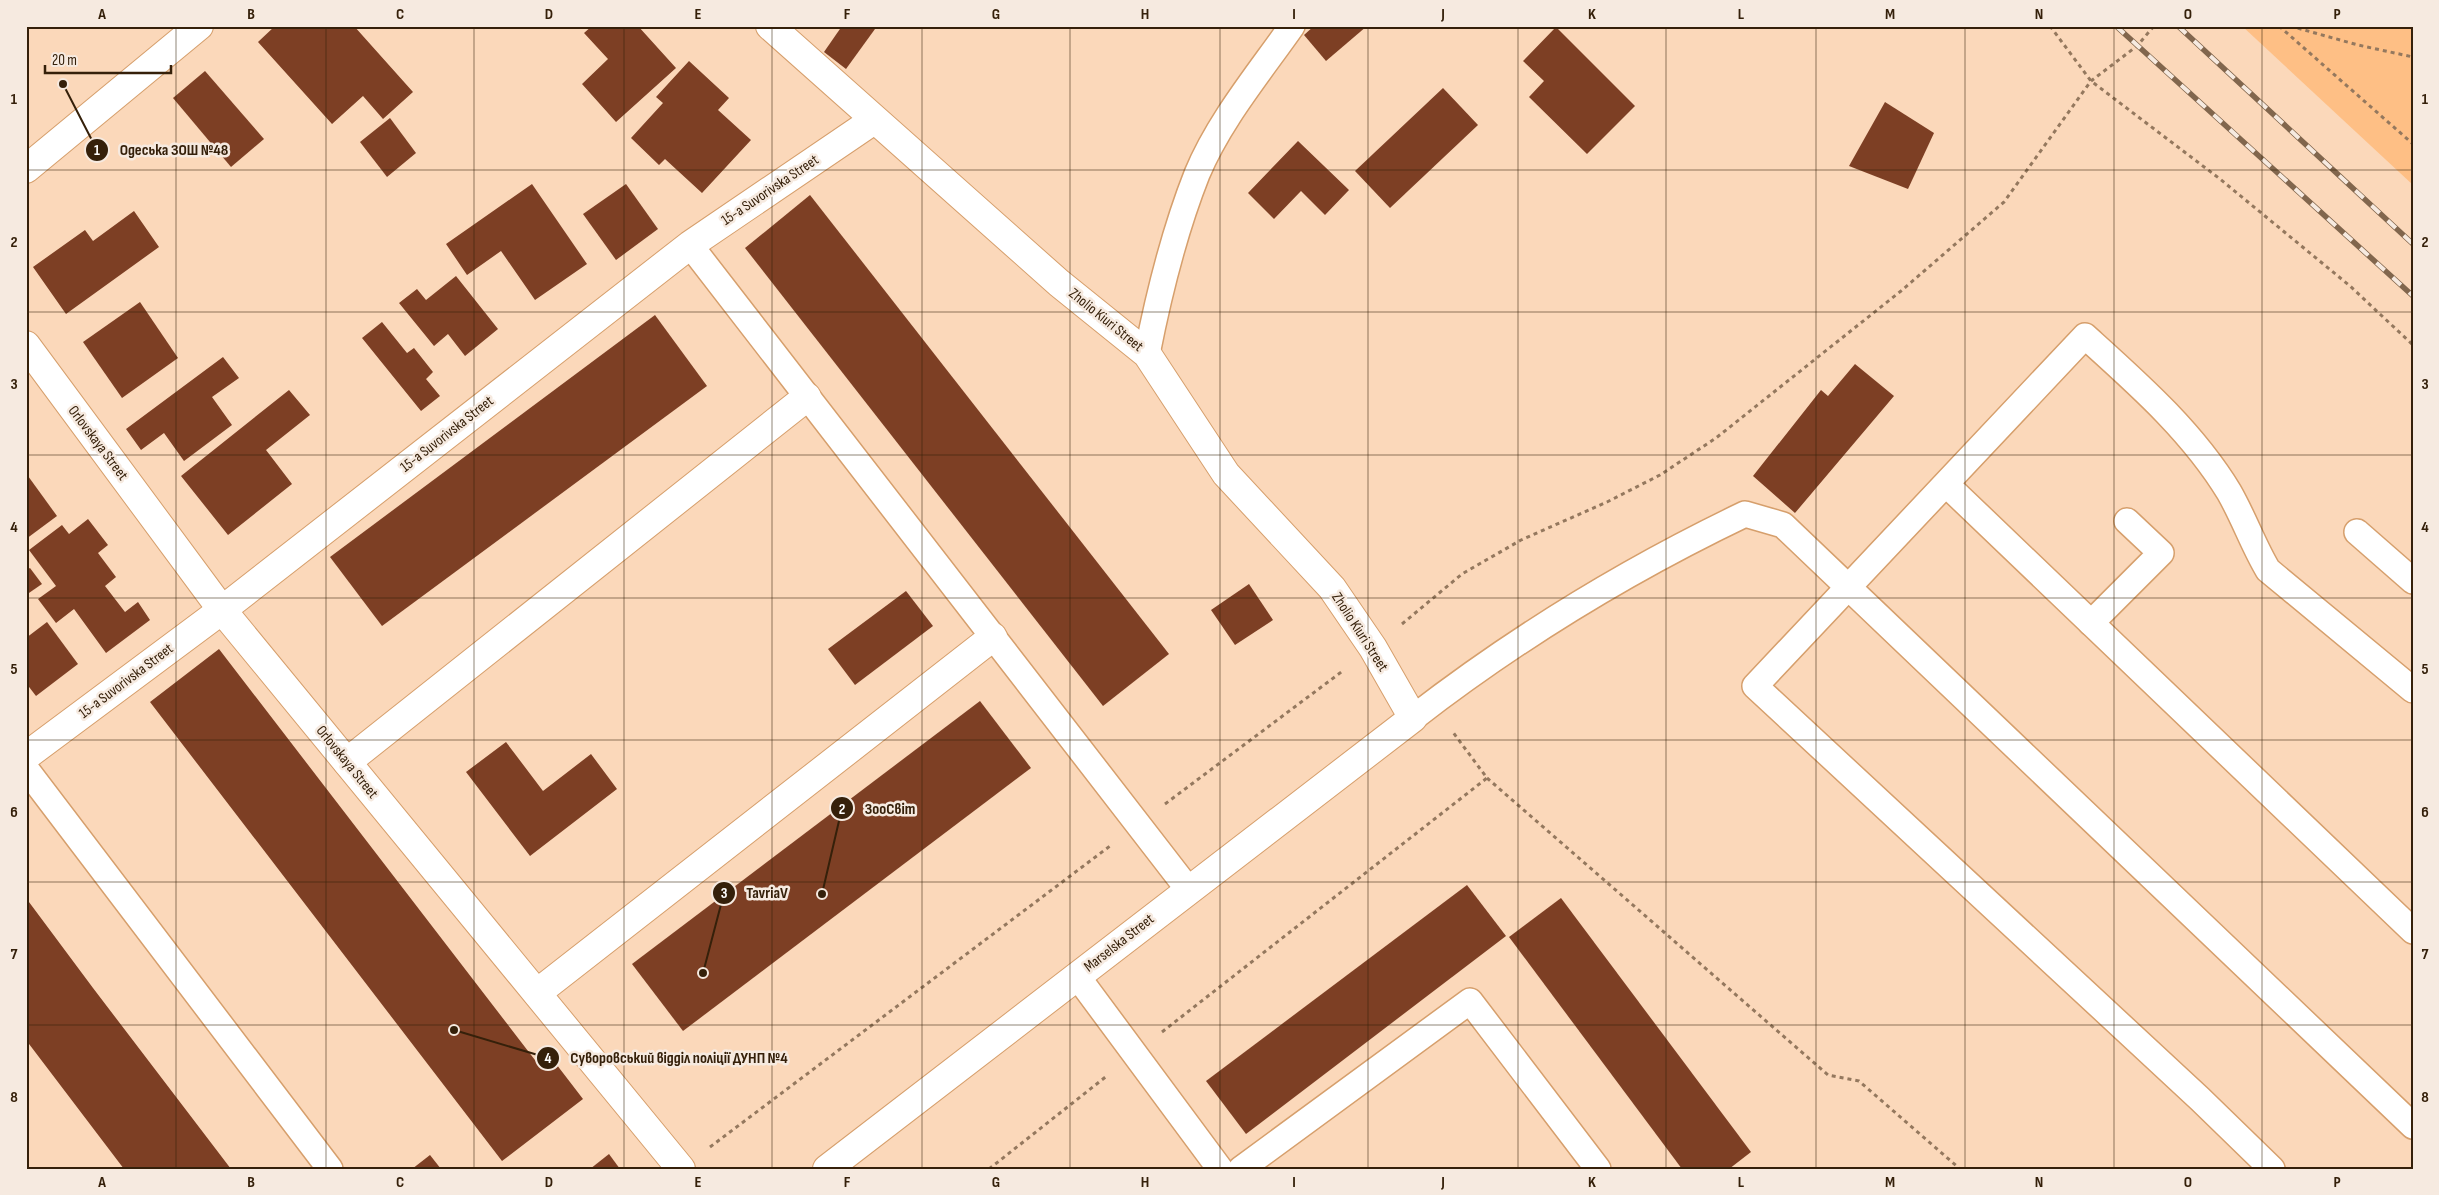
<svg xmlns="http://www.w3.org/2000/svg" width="2439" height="1195" viewBox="0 0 2439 1195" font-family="'Sofia Sans Condensed',sans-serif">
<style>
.green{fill:#febf85}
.building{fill:#7d3f24}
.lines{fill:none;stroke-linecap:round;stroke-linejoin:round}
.service-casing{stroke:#d69f6c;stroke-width:28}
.minor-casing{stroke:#d69f6c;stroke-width:30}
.path{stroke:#94785e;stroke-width:3;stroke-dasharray:4 4;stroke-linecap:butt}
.service{stroke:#fff;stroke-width:25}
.minor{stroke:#fff;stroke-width:28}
.rail-casing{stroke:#81664d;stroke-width:5.5}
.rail{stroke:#f6eae0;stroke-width:4;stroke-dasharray:11;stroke-linecap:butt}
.grid{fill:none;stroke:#35200a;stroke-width:1;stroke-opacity:0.55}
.labels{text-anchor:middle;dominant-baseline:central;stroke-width:5;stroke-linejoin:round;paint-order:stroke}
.street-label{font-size:15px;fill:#35200a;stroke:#f6eae0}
.leader{fill:none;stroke:#35200a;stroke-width:2}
.callout-dot{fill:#35200a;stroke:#f6eae0;stroke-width:2}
.mark-label{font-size:15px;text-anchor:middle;font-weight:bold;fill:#fff}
.callout-label{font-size:16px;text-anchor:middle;font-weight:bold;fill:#35200a;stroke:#f6eae0;stroke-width:5;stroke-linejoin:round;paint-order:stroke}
.neatline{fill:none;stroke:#35200a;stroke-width:2}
.grid-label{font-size:16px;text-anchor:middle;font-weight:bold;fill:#35200a}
</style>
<rect width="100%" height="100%" fill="#fbd8ba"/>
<path class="green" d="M 2242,26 L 2413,26 L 2413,185 Z"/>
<g class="building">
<path d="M 275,26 L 354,26 L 413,92 L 383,119 L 363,96 L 332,124 L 258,42 Z"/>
<path d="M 592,26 L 638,26 L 676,68 L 616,122 L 582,84 L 608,59 L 584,33 Z"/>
<path d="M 842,26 L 872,26 L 875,29 L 846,69 L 824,52 Z"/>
<path d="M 1314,26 L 1367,26 L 1326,61 L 1304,35 Z"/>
<path d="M 1556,27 L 1635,106 L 1587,154 L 1529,97 L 1544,81 L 1523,61 Z"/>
<path d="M 689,61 L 729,98 L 718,110 L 751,140 L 702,193 L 665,159 L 659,165 L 631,138 L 663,103 L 656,97 Z"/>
<path d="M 205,71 L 264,139 L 231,167 L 173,98 Z"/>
<path d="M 1443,88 L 1478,125 L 1390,208 L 1355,171 Z"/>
<path d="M 1885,102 L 1934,133 L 1908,189 L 1849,166 Z"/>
<path d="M 390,118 L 416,153 L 387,177 L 360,142 Z"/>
<path d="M 1298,141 L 1349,190 L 1325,215 L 1301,191 L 1274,219 L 1248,193 Z"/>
<path d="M 532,184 L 587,264 L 535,300 L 501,251 L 467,275 L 446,244 Z"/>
<path d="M 626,184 L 658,229 L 616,260 L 583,214 Z"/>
<path d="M 810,195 L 1169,654 L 1103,706 L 745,248 Z"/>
<path d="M 134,211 L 159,247 L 66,314 L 33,267 L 85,230 L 93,241 Z"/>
<path d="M 456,276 L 498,329 L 465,356 L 448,334 L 434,346 L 399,303 L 417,289 L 426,300 Z"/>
<path d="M 140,302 L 178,358 L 122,398 L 83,342 Z"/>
<path d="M 655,315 L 707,386 L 382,626 L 330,557 Z"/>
<path d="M 382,322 L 407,353 L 414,348 L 433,372 L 426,379 L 440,396 L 421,411 L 362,338 Z"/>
<path d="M 223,357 L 239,378 L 212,397 L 232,425 L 184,461 L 164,433 L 141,450 L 126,429 Z"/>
<path d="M 1855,364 L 1894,396 L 1795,513 L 1753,476 L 1821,390 L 1828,396 Z"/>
<path d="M 289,390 L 310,415 L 266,450 L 292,484 L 228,535 L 181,476 Z"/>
<path d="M 28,476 L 57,516 L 26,539 L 26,477 Z"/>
<path d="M 88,519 L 108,545 L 98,553 L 116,577 L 105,586 L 125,612 L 138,602 L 150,620 L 106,653 L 74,609 L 56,623 L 38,599 L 56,586 L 29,550 L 62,525 L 69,534 Z"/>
<path d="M 30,568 L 42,584 L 26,595 L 26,570 Z"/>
<path d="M 1249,584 L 1273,620 L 1235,645 L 1211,610 Z"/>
<path d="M 906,591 L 933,626 L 855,685 L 828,649 Z"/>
<path d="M 47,622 L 78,664 L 36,696 L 26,683 L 26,638 Z"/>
<path d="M 219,649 L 538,1064 L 550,1056 L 583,1099 L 502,1161 L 150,702 Z"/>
<path d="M 980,701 L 1031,768 L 683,1031 L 632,964 Z"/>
<path d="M 506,742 L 543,791 L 591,754 L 617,789 L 530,856 L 466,772 Z"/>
<path d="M 1467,885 L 1506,936 L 1246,1134 L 1206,1081 Z"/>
<path d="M 26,898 L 93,988 L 231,1169 L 124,1169 L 26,1040 Z"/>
<path d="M 1561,898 L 1751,1152 L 1729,1169 L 1682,1169 L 1509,937 Z"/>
<path d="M 609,1154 L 620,1169 L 590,1169 Z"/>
<path d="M 430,1155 L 441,1169 L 412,1169 Z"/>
</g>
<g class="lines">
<defs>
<g id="service">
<path d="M 690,245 L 1188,889"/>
<path d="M 1147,354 C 1159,293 1174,232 1197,174 C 1219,121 1259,73 1292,26"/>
<path d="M 1947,485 L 2413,931"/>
<path d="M 2357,532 L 2413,581"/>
<path d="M 2091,623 L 2161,553 L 2127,521"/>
<path d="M 1413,718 C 1515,639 1628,570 1745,514 L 1783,525 L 2413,1126"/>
<path d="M 26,769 L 330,1169"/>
<path d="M 1077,976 L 1220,1169"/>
<path d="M 1241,1169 L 1470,1001 L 1598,1169"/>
<path d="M 2272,1169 L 2200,1099 L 1755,686 L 2085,336 C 2137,383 2192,431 2229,492 C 2244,518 2253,545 2268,570 L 2413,690"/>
</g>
<g id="minor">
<path d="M 770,26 L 1059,283 L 1147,354 L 1226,474 L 1332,588 L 1373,648 L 1413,718 L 827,1169"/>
<path d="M 26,169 L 199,26"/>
<path d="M 26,345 L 222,610 L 681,1169"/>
<path d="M 26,756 L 222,610 L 690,245 L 874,120"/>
<path d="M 347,762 L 807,397"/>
<path d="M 537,993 L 993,637"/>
</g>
</defs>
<use href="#service" class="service-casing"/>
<use href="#minor" class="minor-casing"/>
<g class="path">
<path d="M 2050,26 L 2091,81 L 2220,179 L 2350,286 L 2413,345"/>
<path d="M 2279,26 L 2413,144"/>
<path d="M 2290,26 L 2358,45 L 2413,57"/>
<path d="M 1402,624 L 1462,574 L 1521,540 L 1607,502 L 1660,475 L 1716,438 L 1901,291 L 2004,202 L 2091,81 L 2137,46 L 2154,26"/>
<path d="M 1487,778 L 1828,1075 L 1859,1081 L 1960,1169"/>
<path d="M 1165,804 L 1344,670"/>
<path d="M 1162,1032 L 1487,778 L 1452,731"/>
<path d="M 710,1147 L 1110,846"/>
<path d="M 989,1169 L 1108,1075"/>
</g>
<use href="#service" class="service"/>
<use href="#minor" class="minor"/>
<defs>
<g id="rail">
<path d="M 2116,26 L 2413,296"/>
<path d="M 2178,26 L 2413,244"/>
</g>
</defs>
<use href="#rail" class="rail-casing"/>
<use href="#rail" class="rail"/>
</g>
<path class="grid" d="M 176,26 L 176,1169M 326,26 L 326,1169M 474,26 L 474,1169M 624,26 L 624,1169M 772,26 L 772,1169M 922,26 L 922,1169M 1070,26 L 1070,1169M 1220,26 L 1220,1169M 1368,26 L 1368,1169M 1518,26 L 1518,1169M 1666,26 L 1666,1169M 1816,26 L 1816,1169M 1965,26 L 1965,1169M 2114,26 L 2114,1169M 2262,26 L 2262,1169M 26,170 L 2413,170M 26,312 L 2413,312M 26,455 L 2413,455M 26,598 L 2413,598M 26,740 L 2413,740M 26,882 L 2413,882M 26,1025 L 2413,1025"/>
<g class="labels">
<g class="street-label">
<text transform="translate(770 190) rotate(-34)">15-a Suvorivska Street</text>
<text transform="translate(1106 320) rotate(39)">Zholio Kiuri Street</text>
<text transform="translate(447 434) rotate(-38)">15-a Suvorivska Street</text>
<text transform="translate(98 443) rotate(53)">Orlovskaya Street</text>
<text transform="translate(1360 632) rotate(57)">Zholio Kiuri Street</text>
<text transform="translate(126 681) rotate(-37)">15-a Suvorivska Street</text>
<text transform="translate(347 762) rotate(51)">Orlovskaya Street</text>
<text transform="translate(1119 943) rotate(-38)">Marselska Street</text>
</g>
</g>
<path class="leader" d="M63 84L97 150M822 894L842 808M703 973L724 893M454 1030L548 1058"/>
<g class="callout-dot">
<circle cx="63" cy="84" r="5"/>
<circle cx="822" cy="894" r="5"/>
<circle cx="703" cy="973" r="5"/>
<circle cx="454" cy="1030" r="5"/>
<circle cx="97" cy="150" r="12"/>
<circle cx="842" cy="808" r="12"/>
<circle cx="724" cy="893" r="12"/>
<circle cx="548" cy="1058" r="12"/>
</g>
<g class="mark-label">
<text x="97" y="155">1</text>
<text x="842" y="814">2</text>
<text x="724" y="898">3</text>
<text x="548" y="1063">4</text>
</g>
<g class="callout-label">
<text x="174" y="155">Одеська ЗОШ №48</text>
<text x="890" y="814">ЗооСвіт</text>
<text x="767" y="898">TavriaV</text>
<text x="679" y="1063">Суворовський відділ поліції ДУНП №4</text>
</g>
<rect width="2439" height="1195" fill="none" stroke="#f6eae0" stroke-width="55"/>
<path d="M45 65v8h126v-8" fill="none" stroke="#35200a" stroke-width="2.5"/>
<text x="52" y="65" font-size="15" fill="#35200a" stroke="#f6eae0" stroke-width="4" paint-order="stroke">20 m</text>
<rect x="28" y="28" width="2384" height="1140" class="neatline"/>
<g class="grid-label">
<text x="102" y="19">A</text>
<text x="251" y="19">B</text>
<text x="400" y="19">C</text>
<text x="549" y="19">D</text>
<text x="698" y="19">E</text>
<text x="847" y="19">F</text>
<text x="996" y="19">G</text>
<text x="1145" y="19">H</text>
<text x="1294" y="19">I</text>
<text x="1443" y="19">J</text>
<text x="1592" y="19">K</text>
<text x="1741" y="19">L</text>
<text x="1890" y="19">M</text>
<text x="2039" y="19">N</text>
<text x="2188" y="19">O</text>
<text x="2337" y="19">P</text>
<text x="14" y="104">1</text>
<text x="2425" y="104">1</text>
<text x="14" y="247">2</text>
<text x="2425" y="247">2</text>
<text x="14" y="389">3</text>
<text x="2425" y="389">3</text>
<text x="14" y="532">4</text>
<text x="2425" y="532">4</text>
<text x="14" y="674">5</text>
<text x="2425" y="674">5</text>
<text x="14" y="817">6</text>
<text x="2425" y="817">6</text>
<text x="14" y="959">7</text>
<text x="2425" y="959">7</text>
<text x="14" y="1102">8</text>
<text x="2425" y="1102">8</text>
<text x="102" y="1187">A</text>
<text x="251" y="1187">B</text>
<text x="400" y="1187">C</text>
<text x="549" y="1187">D</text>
<text x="698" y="1187">E</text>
<text x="847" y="1187">F</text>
<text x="996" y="1187">G</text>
<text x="1145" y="1187">H</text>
<text x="1294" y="1187">I</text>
<text x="1443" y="1187">J</text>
<text x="1592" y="1187">K</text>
<text x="1741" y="1187">L</text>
<text x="1890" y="1187">M</text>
<text x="2039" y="1187">N</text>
<text x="2188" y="1187">O</text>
<text x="2337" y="1187">P</text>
</g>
</svg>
